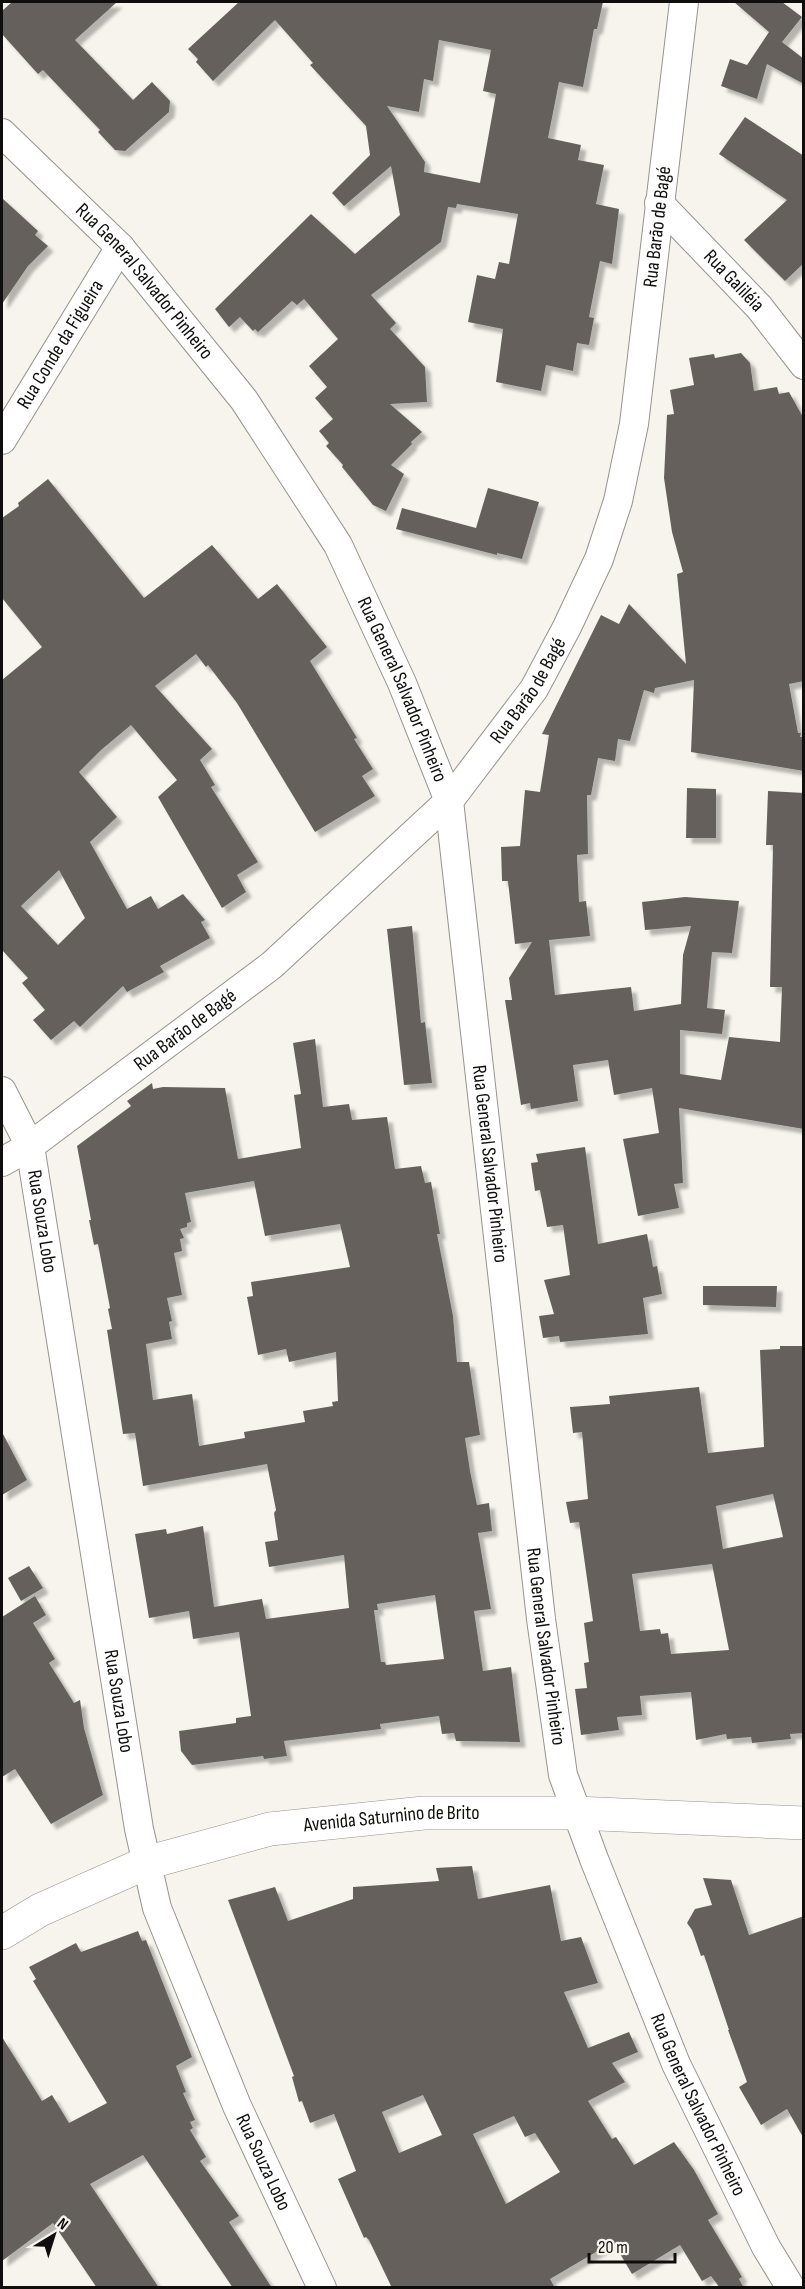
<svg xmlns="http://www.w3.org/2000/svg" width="805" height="2289" viewBox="0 0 805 2289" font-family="'Sofia Sans Condensed',sans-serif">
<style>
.building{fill:#66615c;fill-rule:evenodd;filter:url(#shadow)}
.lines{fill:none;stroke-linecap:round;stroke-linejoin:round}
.street-casing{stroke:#96938d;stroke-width:30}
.secondary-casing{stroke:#96938d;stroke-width:34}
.street{stroke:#fff;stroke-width:28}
.secondary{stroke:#fff;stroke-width:33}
.labels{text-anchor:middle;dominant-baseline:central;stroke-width:5;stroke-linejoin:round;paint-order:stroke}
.street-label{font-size:20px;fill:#0f0e0c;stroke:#f7f4ed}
</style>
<defs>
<filter id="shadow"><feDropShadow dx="5.5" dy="5.5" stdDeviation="1.5" flood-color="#0004"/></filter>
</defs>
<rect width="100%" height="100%" fill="#f7f4ed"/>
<g class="building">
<path d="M 12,2 L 117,2 L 75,40 L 133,100 L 152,82 L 170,101 L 169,112 L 125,151 L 115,150 L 98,132 L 100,130 L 43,70 L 38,74 L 2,34 L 2,11 Z"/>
<path d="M 239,2 L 603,2 L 597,29 L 594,29 L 583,87 L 559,82 L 548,138 L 581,145 L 578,160 L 604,165 L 596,204 L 619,209 L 612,264 L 600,261 L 589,317 L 594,318 L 589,345 L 577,343 L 573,371 L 546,365 L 541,391 L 496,382 L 503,329 L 468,322 L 477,275 L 495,279 L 499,262 L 509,264 L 518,214 L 457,204 L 456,208 L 448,207 L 441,242 L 371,295 L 396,323 L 390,329 L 425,367 L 427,402 L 390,404 L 422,432 L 411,442 L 412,444 L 391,465 L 404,474 L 386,511 L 373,505 L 342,467 L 343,465 L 326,446 L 329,443 L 319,431 L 333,419 L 315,398 L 327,387 L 309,366 L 338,339 L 304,299 L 297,305 L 292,301 L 258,332 L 255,329 L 253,331 L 240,317 L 229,327 L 215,309 L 311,214 L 355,254 L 400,215 L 391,166 L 344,206 L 332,193 L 370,155 L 366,126 L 310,65 L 313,63 L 275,20 L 213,81 L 196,62 L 198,59 L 188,49 ZM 439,40 L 491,50 L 483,91 L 496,94 L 480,183 L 424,172 L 425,162 L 387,106 L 419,112 L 424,79 L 433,81 Z"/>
<path d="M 734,2 L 782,2 L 802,17 L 782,42 L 804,59 L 804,84 L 767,64 L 757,99 L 721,86 L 730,59 L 747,65 L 769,32 Z"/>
<path d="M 745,117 L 804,156 L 804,263 L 785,281 L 744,240 L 787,200 L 719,154 Z"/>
<path d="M 2,198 L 38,231 L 35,235 L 48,246 L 28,266 L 2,304 Z"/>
<path d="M 741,353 L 750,363 L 754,391 L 777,387 L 779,394 L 789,392 L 804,419 L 804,681 L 789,684 L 798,733 L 801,733 L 800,737 L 804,737 L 804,771 L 691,752 L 694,680 L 655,688 L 654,693 L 644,690 L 630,741 L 618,739 L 615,761 L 598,758 L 591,795 L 587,795 L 588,854 L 577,855 L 579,902 L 586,901 L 590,936 L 549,940 L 555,995 L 631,987 L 634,1011 L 681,1004 L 683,955 L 691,926 L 645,930 L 642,902 L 685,897 L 739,901 L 732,953 L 712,952 L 707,1008 L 725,1010 L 722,1034 L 680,1030 L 680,1074 L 721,1080 L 729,1037 L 780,1042 L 782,987 L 770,987 L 773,845 L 766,845 L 768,791 L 804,793 L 804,1129 L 679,1108 L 683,1183 L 674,1184 L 679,1208 L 638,1216 L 623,1139 L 659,1133 L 652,1088 L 614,1095 L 608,1060 L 573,1065 L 578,1101 L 531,1109 L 530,1103 L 521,1105 L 505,1000 L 512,1000 L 509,978 L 532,942 L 515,944 L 508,881 L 502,881 L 501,847 L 520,846 L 525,790 L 540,792 L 549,735 L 542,734 L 601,615 L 619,624 L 629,604 L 686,664 L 677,574 L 683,572 L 672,532 L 664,478 L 667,415 L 674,414 L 670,390 L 694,385 L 689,358 L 714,354 L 715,358 Z"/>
<path d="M 48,479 L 144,598 L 212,545 L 258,599 L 277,584 L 327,647 L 310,661 L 357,738 L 354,739 L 373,769 L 362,776 L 375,796 L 315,832 L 237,703 L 208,665 L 206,667 L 196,654 L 155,686 L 212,749 L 200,760 L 215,785 L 211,787 L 258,862 L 237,875 L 246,892 L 222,908 L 158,797 L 177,780 L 131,725 L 101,750 L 79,772 L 117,817 L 90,842 L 127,909 L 151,896 L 158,909 L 183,894 L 205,920 L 201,922 L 210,938 L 160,966 L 164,972 L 127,992 L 123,986 L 80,1027 L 74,1021 L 51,1040 L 33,1020 L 45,1010 L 22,983 L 28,978 L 2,950 L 2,680 L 42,647 L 2,598 L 2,518 L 19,506 L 18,503 ZM 59,870 L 85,918 L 58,945 L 21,906 Z"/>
<path d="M 488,488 L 539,502 L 522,559 L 497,553 L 497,555 L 396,529 L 402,508 L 476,528 Z"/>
<path d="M 687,788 L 716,789 L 716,838 L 686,838 Z"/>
<path d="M 412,926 L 421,1023 L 425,1022 L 432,1083 L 404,1085 L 387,929 Z"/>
<path d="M 315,1039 L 323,1107 L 349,1104 L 352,1120 L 387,1117 L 395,1169 L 421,1166 L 425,1183 L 431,1182 L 440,1234 L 437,1234 L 453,1316 L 457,1362 L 469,1362 L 480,1435 L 465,1438 L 470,1471 L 477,1505 L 489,1503 L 492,1531 L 478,1533 L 491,1609 L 474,1611 L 483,1671 L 511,1667 L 520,1742 L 456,1741 L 454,1733 L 442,1734 L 439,1716 L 380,1724 L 381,1729 L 284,1741 L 287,1756 L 264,1759 L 263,1756 L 192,1765 L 181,1751 L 179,1731 L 236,1723 L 236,1718 L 251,1716 L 239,1632 L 193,1639 L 189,1611 L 149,1618 L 135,1534 L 166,1529 L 167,1534 L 203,1526 L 214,1607 L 262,1599 L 266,1619 L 349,1608 L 344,1555 L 269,1567 L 265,1542 L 278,1540 L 274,1513 L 276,1510 L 267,1464 L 143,1486 L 135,1433 L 123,1434 L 107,1330 L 112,1329 L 108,1309 L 110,1308 L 98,1244 L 94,1245 L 89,1220 L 91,1220 L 77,1146 L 131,1106 L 127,1101 L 152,1083 L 153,1089 L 163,1087 L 225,1088 L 238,1159 L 301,1148 L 294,1095 L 301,1094 L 293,1043 ZM 254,1181 L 265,1236 L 340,1224 L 350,1267 L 251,1282 L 253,1296 L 247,1297 L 258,1355 L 286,1349 L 289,1362 L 336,1352 L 338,1401 L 332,1402 L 333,1406 L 303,1411 L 305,1422 L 244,1432 L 245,1438 L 199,1446 L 192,1394 L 153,1400 L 146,1344 L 172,1339 L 169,1322 L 172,1321 L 167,1298 L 182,1295 L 174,1253 L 182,1251 L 180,1239 L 184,1238 L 180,1229 L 187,1227 L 187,1223 L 191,1222 L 185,1193 ZM 435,1595 L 444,1659 L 386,1665 L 385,1662 L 381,1662 L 374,1610 L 378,1610 L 377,1604 Z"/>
<path d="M 585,1147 L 598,1244 L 647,1234 L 653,1267 L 657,1266 L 662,1294 L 643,1298 L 648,1334 L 560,1342 L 559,1336 L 543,1338 L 539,1316 L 554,1314 L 544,1280 L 570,1275 L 563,1225 L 547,1227 L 540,1190 L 535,1191 L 531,1163 L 538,1162 L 536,1154 Z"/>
<path d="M 703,1286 L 777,1286 L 776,1307 L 703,1305 Z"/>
<path d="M 780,1346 L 804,1346 L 804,1733 L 790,1734 L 791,1739 L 752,1743 L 751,1737 L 727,1739 L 726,1734 L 696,1740 L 691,1692 L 640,1696 L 642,1715 L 617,1717 L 619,1730 L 581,1735 L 575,1689 L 587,1688 L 584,1663 L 589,1662 L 584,1623 L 593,1621 L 579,1522 L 570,1523 L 566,1502 L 588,1499 L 582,1432 L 573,1433 L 570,1407 L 610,1404 L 609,1396 L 699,1387 L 708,1453 L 764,1447 L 760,1350 L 780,1349 ZM 773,1494 L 783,1537 L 723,1549 L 716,1506 ZM 712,1564 L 729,1650 L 671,1654 L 668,1633 L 661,1634 L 660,1629 L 640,1631 L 632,1574 Z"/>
<path d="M 2,1432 L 27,1480 L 2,1495 Z"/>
<path d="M 29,1566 L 43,1588 L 21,1601 L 8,1578 Z"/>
<path d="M 35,1596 L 46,1615 L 33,1623 L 55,1659 L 49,1663 L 74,1703 L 80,1700 L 84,1728 L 103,1795 L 51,1824 L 15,1769 L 2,1777 L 2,1617 Z"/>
<path d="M 472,1866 L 478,1899 L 550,1885 L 561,1941 L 581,1937 L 598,1983 L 564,1992 L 588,2048 L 629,2032 L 638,2052 L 612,2063 L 625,2082 L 588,2101 L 612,2139 L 616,2137 L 634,2165 L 674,2142 L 694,2170 L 718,2214 L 708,2220 L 742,2277 L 739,2279 L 744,2288 L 720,2288 L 711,2276 L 702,2281 L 680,2245 L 632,2274 L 613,2242 L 550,2279 L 555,2288 L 392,2288 L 369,2240 L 366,2237 L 364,2238 L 338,2179 L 356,2171 L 334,2114 L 310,2123 L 302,2101 L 299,2102 L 292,2077 L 294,2076 L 228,1900 L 275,1887 L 288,1921 L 353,1899 L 353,1887 L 439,1881 L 436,1868 ZM 423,2095 L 442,2135 L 399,2153 L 382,2112 ZM 514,2116 L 525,2137 L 535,2133 L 560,2172 L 506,2204 L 473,2134 Z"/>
<path d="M 703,1878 L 731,1880 L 749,1935 L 804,1916 L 804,2139 L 787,2109 L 761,2125 L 739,2087 L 747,2082 L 728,2030 L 729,2030 L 704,1955 L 701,1956 L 692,1930 L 687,1923 L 695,1909 L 712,1905 Z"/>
<path d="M 138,1931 L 142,1941 L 146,1940 L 192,2057 L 176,2066 L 186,2092 L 183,2093 L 195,2120 L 190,2122 L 193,2128 L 190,2130 L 206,2157 L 200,2161 L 239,2216 L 229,2222 L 272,2288 L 233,2288 L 143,2155 L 90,2184 L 159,2288 L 97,2288 L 53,2223 L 2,2261 L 2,2037 L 42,2101 L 52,2095 L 69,2123 L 107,2103 L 33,1981 L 36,1979 L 29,1967 L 76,1943 L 81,1952 Z"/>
</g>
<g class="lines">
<defs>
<g id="street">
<path id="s1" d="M 2,133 L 120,247 L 244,400 L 338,545 L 402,683 L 449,801 L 541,1619 L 563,1775 L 594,1859 L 676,2064 L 766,2247 L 791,2288"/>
<path id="s2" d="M 659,203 L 759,307 L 804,365"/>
<path id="s3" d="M 2,440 L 120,247"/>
<path id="s4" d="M 2,1091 L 30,1146 L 139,1829 L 157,1908 L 237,2106 L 322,2288"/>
<path id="s5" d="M 2,1162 L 30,1146 L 272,965 L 449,801 L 534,689 L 567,627 L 599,559 L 618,501 L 634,424 L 684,2"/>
</g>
<g id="secondary">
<path id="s6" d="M 2,1933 L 40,1910 L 146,1863 L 270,1829 L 424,1813 L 576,1813 L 804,1823"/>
</g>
</defs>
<use href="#street" class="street-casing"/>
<use href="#secondary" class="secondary-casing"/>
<use href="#street" class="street"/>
<use href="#secondary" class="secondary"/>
</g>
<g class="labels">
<g class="street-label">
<text stroke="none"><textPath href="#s5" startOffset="1200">Rua Barão de Bagé</textPath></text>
<text stroke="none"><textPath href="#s1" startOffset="206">Rua General Salvador Pinheiro</textPath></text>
<text stroke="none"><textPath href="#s2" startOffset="108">Rua Galiléia</textPath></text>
<text stroke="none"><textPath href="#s3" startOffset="112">Rua Conde da Figueira</textPath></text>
<text stroke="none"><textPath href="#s1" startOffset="692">Rua General Salvador Pinheiro</textPath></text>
<text stroke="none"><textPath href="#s5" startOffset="712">Rua Barão de Bagé</textPath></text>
<text stroke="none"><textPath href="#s5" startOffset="226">Rua Barão de Bagé</textPath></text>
<text stroke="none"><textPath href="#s1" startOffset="1178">Rua General Salvador Pinheiro</textPath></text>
<text stroke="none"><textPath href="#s4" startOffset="138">Rua Souza Lobo</textPath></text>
<text stroke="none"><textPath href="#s1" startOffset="1664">Rua General Salvador Pinheiro</textPath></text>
<text stroke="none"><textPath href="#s4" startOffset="624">Rua Souza Lobo</textPath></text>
<text stroke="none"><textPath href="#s6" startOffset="411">Avenida Saturnino de Brito</textPath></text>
<text stroke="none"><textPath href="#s1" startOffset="2150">Rua General Salvador Pinheiro</textPath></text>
<text stroke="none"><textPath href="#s4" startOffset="1110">Rua Souza Lobo</textPath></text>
</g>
</g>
<rect width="805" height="2289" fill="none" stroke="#0f0e0c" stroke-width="6"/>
<g transform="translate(54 2235) rotate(38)" stroke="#f7f4ed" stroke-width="4.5" paint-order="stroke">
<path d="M0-4.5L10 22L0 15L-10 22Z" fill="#0f0e0c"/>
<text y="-9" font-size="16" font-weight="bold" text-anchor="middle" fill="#0f0e0c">N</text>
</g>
<path d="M589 2253v9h86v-9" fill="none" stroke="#0f0e0c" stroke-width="3"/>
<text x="598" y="2253" font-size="18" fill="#0f0e0c" stroke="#f7f4ed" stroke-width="4.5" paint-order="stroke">20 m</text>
</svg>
